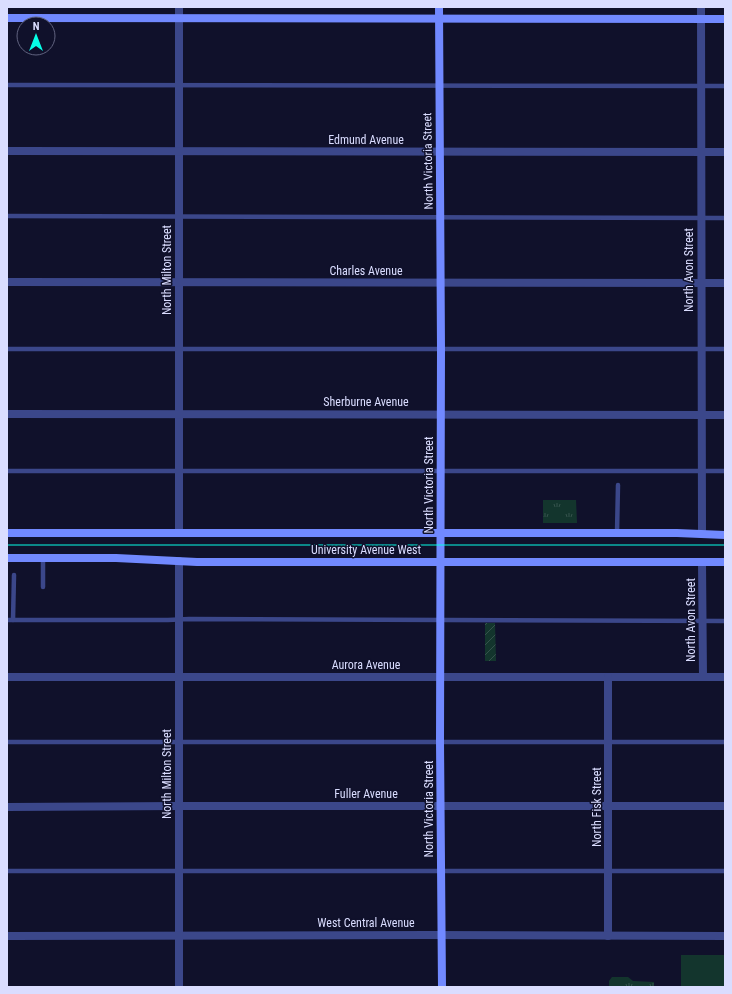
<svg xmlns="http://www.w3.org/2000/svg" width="732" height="994" viewBox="0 0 732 994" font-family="'Roboto Condensed',sans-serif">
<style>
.grass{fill:url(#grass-tufts)}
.garden{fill:url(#garden-furrows)}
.pitch{fill:#13352d}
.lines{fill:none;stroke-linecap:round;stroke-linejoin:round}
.lane{stroke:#3b478a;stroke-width:4.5}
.street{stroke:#3b478a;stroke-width:8}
.secondary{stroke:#7189ff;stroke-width:8}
.tram{stroke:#06ffe7;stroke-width:1}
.labels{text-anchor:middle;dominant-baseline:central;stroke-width:3;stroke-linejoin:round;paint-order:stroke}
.street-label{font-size:12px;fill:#daddff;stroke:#10112b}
</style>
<defs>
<pattern id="grass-tufts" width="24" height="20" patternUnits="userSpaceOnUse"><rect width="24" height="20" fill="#13352d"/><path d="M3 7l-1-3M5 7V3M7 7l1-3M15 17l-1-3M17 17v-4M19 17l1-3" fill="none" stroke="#35524c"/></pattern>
<pattern id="garden-furrows" width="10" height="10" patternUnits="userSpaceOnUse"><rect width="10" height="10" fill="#13352d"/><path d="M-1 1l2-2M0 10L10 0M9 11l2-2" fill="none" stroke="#35524c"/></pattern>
</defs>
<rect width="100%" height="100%" fill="#10112b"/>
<g class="grass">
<path d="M 543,500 L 576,500 L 577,523 L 543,523 Z"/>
<path d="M 612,977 L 628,977 L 633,981 L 654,982 L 654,987 L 609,987 L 609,981 Z"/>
</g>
<path class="garden" d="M 485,623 L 495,623 L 496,661 L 485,661 Z"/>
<rect class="pitch" x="681" y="955" width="44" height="32"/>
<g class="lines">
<g class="lane">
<path d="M 7,85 L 725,86"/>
<path d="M 7,216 L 725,218"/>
<path d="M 7,349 L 725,349"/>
<path d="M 7,471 L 725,471"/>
<path d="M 617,533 L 618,485"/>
<path d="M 43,558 L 43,587"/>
<path d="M 7,620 L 168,620 L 189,619 L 725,621"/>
<path d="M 13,620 L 14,575"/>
<path d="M 7,742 L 725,742"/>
<path d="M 7,871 L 725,871"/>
</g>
<g class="street">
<path d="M 179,7 L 179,533"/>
<path d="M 701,7 L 702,534"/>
<path d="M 7,151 L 725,152"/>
<path d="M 7,282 L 725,283"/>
<path d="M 7,414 L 725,415"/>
<path d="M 179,561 L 179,987"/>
<path d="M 702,562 L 703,677"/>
<path d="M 7,677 L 725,677"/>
<path d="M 608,677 L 608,936"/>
<path d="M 7,807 L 179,806 L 725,806"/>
<path d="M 7,936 L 429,935 L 725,936"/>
</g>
<g class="secondary">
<path d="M 439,7 L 441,349 L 440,741 L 442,987"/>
<path d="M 7,18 L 725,19"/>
<path d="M 7,533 L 677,533 L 725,535"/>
<path d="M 7,558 L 116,558 L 197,562 L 725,562"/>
</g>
<path class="tram" d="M 7,545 L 725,545"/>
</g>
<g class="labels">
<g class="street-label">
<text x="366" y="140">Edmund Avenue</text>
<text transform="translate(428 161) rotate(-91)">North Victoria Street</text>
<text transform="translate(167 270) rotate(-90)">North Milton Street</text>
<text transform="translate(689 270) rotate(-90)">North Avon Street</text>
<text x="366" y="271">Charles Avenue</text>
<text x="366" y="402">Sherburne Avenue</text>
<text transform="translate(429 485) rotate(-90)">North Victoria Street</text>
<text x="366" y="550">University Avenue West</text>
<text transform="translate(691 620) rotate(-90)">North Avon Street</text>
<text x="366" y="665">Aurora Avenue</text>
<text transform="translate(167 774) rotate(-90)">North Milton Street</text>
<text x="366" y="794">Fuller Avenue</text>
<text transform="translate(597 807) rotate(-90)">North Fisk Street</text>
<text transform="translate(429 809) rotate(-90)">North Victoria Street</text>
<text x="366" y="923">West Central Avenue</text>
</g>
</g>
<rect width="732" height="994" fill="none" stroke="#daddff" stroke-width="16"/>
<g transform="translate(36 36)"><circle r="19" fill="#10112b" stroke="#616380"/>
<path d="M0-3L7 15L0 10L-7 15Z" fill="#06ffe7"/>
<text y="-6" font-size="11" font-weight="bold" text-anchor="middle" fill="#daddff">N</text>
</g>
</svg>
